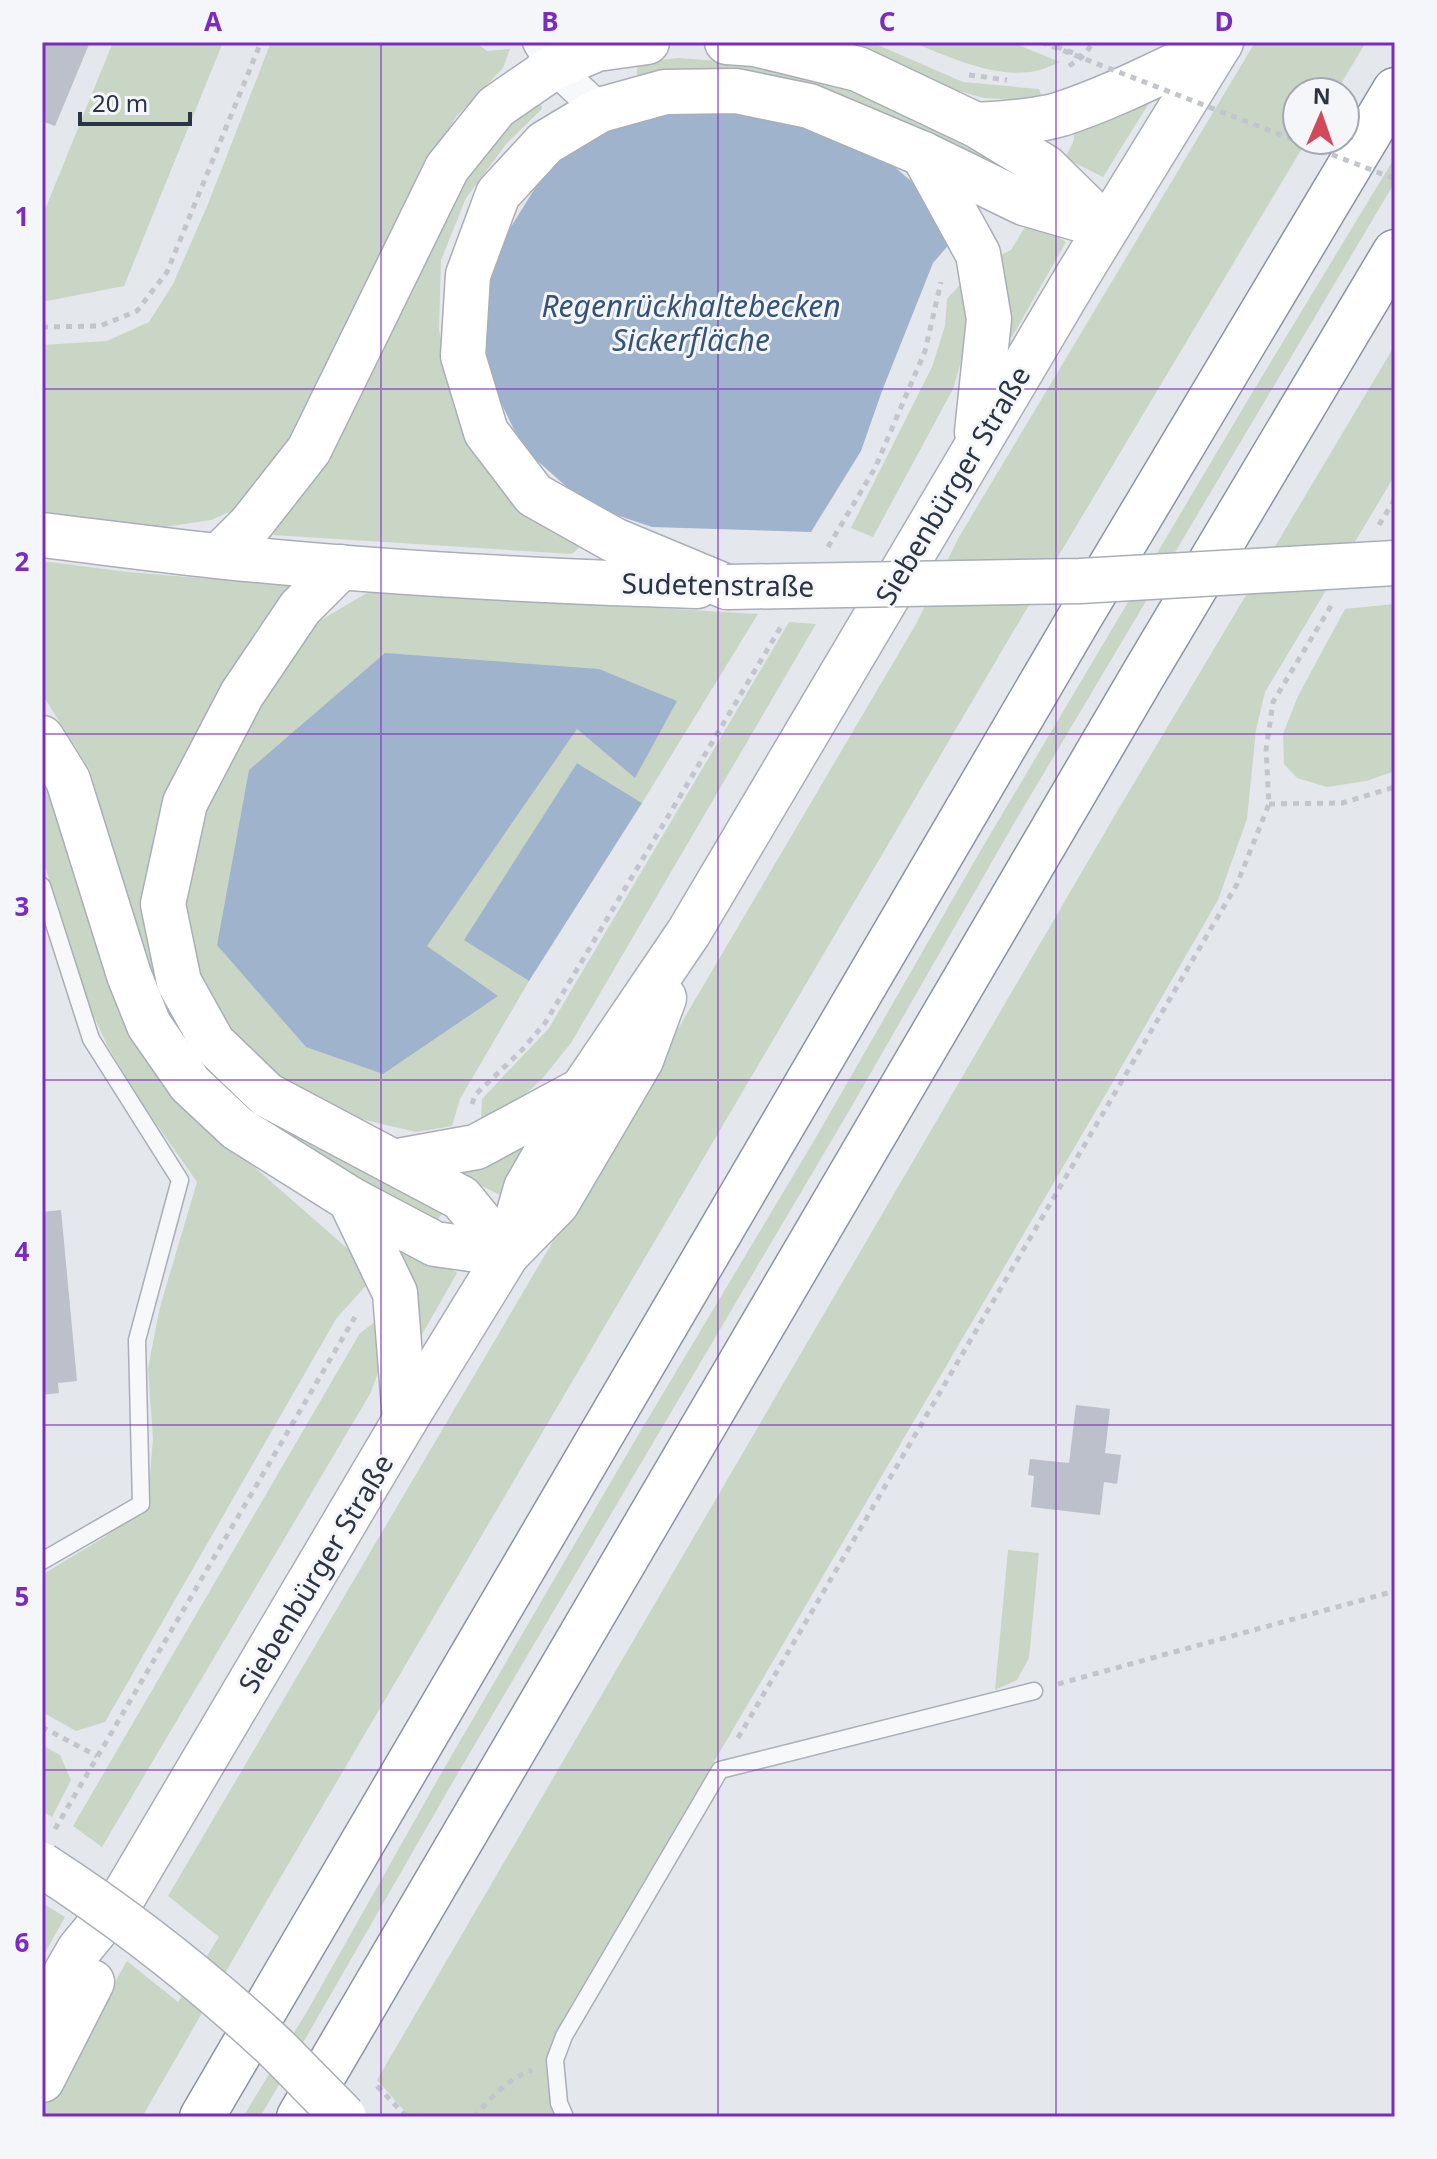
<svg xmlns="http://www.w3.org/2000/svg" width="1437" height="2159" viewBox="0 0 1437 2159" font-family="'Noto Sans',sans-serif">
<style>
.green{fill:#c9d6c5}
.water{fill:#9fb4cc}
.building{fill:#bbc0ca}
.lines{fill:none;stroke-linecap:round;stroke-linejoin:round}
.service-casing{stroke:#a9aeb7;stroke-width:19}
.minor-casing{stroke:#a9aeb7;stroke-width:35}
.secondary-casing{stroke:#a9aeb7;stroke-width:47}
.motorway-casing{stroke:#8b94a3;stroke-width:47}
.path{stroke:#c2c5cb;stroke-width:5;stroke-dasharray:6 6;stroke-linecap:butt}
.service{stroke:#f7f8fa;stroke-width:16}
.minor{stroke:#f7f8fa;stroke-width:32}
.secondary{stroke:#fff;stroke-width:44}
.motorway{stroke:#fff;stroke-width:44}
.secondary-bridge-casing{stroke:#a9aeb7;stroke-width:47;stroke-linecap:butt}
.path-bridge{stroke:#c2c5cb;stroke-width:5;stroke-dasharray:6 6;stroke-linecap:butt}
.secondary-bridge{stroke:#fff;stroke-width:44}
.grid{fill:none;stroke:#7b2cbf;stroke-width:2;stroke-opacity:0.55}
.labels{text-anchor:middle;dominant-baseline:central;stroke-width:6;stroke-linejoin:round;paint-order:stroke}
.street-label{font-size:28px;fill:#2b3445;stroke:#f4f6f9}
.water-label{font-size:30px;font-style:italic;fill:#34527a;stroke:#f4f6f9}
.neatline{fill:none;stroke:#7b2cbf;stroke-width:3}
.grid-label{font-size:26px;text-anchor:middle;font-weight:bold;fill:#7b2cbf}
</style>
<rect width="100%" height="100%" fill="#e4e7ec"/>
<g class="green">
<path d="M 113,42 L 223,42 L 124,286 L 42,302 L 42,217 Z"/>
<path d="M 271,42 L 475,42 L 487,51 L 510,49 L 503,68 L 455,118 L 375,273 L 290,448 L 238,508 L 211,520 L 164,527 L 42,512 L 42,345 L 107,341 L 149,322 L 173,284 L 208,204 Z"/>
<path d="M 829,42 L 871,42 L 963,82 L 1039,89 L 1044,101 L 984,98 L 945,87 Z"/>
<path d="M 912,42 L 1011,42 L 1060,62 C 1052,65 1044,69 1036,71 C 995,79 949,57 912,42 Z"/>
<path d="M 1252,42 L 1366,42 L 1336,92 L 1297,92 L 1297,140 L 1307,140 L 1010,637 L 262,1909 L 142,2117 L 42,2117 L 42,2107 L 127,1961 L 178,2002 L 219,1937 L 168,1896 L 916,624 L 959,537 L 1254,44 Z"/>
<path d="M 678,58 L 759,64 L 849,86 L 940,123 L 1060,203 L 682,70 L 637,75 L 637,63 Z"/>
<path d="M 1141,100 L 1149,103 L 1103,177 L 1065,158 L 1074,140 L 1074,129 Z"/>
<path d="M 541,102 L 542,109 L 507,143 L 466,198 L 441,260 L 439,329 L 452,399 L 483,464 L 584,543 L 572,554 L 273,535 L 299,494 L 484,142 Z"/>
<path d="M 1395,157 L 1395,182 L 1013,825 L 849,1111 L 458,1773 L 273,2095 L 260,2117 L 243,2117 L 309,2008 L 442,1772 L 637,1437 L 815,1139 L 978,855 L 1255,388 Z"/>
<path d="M 1030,219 L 1066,242 L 1012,337 L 1002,334 L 997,257 L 1011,250 Z"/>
<path d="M 969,275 L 972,307 L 965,348 L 953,389 L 873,537 L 851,528 L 932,367 L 945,326 L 947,299 Z"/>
<path d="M 1395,345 L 1395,475 L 1265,692 L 1256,730 L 1247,819 L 1218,900 L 1107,1092 L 563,2019 L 548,2060 L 550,2096 L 556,2117 L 410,2117 L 377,2080 L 1115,815 Z"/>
<path d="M 42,561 L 128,572 L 295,586 L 179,771 L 150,857 L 149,951 L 181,1027 L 224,1087 L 302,1134 L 446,1207 L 432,1229 L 220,1095 L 173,1037 L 126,905 L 90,770 L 42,694 Z"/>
<path d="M 370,591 L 758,614 L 642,803 L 577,763 L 465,940 L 529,981 L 460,1099 L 452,1126 L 416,1132 L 348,1116 L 297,1094 L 246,1057 L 206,995 L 187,944 L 182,875 L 196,814 L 306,629 Z"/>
<path d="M 1395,604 L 1395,771 L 1366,781 L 1327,787 L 1297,778 L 1284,764 L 1283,734 L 1298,696 L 1345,609 Z"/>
<path d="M 789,622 L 816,624 L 571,1043 L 542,1079 L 512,1106 L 481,1119 L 482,1099 L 549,1028 Z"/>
<path d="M 42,768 L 189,1110 L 348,1249 L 359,1262 L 370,1281 L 336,1319 L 105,1722 L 76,1731 L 42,1712 L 42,1575 L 106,1536 L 133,1512 L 149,1487 L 153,1439 L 148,1368 L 160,1307 L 197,1182 L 143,1105 L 107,1045 L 90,1008 L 42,857 Z"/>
<path d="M 541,1132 L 504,1197 L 448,1169 Z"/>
<path d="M 378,1225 L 457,1273 L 416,1345 Z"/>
<path d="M 379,1319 L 382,1363 L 370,1394 L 102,1847 L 73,1826 L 360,1333 Z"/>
<path d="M 1008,1550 L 1039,1553 L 1029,1658 L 1017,1680 L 995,1690 Z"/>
<path d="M 42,1745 L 60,1755 L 71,1780 L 52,1817 L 42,1811 Z"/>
<path d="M 42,1903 L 65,1917 L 42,1958 Z"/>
</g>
<g class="water">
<path d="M 724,107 L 806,123 L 878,153 L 923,191 L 953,240 L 933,263 L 882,391 L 861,451 L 811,532 L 652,527 L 587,505 L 523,448 L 487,374 L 486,292 L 507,233 L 547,169 L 595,136 L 657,112 Z"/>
<path d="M 385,653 L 599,669 L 677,701 L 635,778 L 577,729 L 427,946 L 498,996 L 383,1074 L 306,1047 L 217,945 L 249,770 Z"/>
<path d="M 577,763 L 642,803 L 529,981 L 464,940 Z"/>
</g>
<g class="building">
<path d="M 42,42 L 90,42 L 55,126 L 42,121 Z"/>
<path d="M 61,1210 L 77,1381 L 58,1383 L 59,1393 L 42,1395 L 42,1212 Z"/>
<path d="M 1076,1405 L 1110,1409 L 1105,1453 L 1121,1455 L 1117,1484 L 1104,1482 L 1100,1515 L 1031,1507 L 1034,1476 L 1028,1475 L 1030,1459 L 1069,1463 Z"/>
</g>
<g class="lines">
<defs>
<g id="service">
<path d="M 42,886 L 91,1039 L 180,1180 L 137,1340 L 141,1504 L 42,1561"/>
<path d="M 565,2117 L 559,2103 L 555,2060 L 564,2036 L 720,1770 L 1034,1691"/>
</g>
<path id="minor" d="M 539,42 L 554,67 L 600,110"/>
<g id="secondary">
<path d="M 727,42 L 755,44 L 858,69 L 976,125 L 1045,167 L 1102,223"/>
<path d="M 976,125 C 1004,123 1034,122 1061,114 C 1116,96 1168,68 1220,44"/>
<path d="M 923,154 L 978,254 L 989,319 L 977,432"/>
<path d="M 42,535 C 100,542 159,550 217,556 C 377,573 537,581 697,586"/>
<path d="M 219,556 L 251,524 L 309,450 L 447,168 L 496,107 L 554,67 L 597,49 L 647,42"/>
<path d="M 341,567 L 300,608 L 242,694 L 185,803 L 163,904 L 179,982 L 213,1043 L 267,1095 L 461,1198 L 507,1254"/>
<path d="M 727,587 L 614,540 L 534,495 L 486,432 L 463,356 L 468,275 L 498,194 L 545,143 L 600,110 L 665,92 L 736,91 L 809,106 L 923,154 L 1024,203 L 1107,227"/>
<path d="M 42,738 L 68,780 L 129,975 L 149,1025 L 190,1084 L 237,1128 L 350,1199 L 435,1244 L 507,1254"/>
<path d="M 393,1162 L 476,1147 L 582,1090"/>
<path d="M 350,1199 L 395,1293 L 405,1420"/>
<path d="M 507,1254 L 526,1188 L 582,1090 L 689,932 L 1078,275 L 1221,42"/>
<path d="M 42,2014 L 79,1950 L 125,1894 L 405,1420 L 507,1254 L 557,1203 L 641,1060 L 664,998"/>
<path d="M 42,2080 L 92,1982"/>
</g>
<g id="motorway">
<path d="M 202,2117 L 1080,617 L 1395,90"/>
<path d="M 299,2117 L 1142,677 L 1395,252"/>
</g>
</defs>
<use href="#service" class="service-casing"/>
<use href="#minor" class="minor-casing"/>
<use href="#secondary" class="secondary-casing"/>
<use href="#motorway" class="motorway-casing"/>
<g class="path">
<path d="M 1045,42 L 1081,56"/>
<path d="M 1069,66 L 1082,57 L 1094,42"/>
<path d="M 969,75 L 1007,80"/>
<path d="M 42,327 L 100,326 L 137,311 L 167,272 L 261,42"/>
<path d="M 1379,525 L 1395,499"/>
<path d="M 828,547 L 875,468 L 925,351 L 941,282"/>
<path d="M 1269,804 L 1342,803 L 1395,787"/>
<path d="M 472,1104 L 475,1095 L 522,1050 L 545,1023 L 782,625"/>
<path d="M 1058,1684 L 1395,1591"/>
<path d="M 42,1727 L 97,1756"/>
<path d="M 738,1738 L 1237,884 L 1269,804 L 1266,750 L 1273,702 L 1331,606"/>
<path d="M 55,1829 L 355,1317"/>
<path d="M 377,2086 L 407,2117"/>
<path d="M 474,2117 C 489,2099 509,2078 532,2070"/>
</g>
<use href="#service" class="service"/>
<use href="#minor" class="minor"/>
<use href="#secondary" class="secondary"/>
<use href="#motorway" class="motorway"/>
<defs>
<g id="secondary-bridge">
<path d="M 727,587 L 1080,581 L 1395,563"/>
<path d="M 42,1865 C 124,1918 203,1980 275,2047 C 298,2070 321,2094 344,2117"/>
</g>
</defs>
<use href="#secondary-bridge" class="secondary-bridge-casing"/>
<path class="path-bridge" d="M 1041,42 L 1395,179"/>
<use href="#secondary-bridge" class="secondary-bridge"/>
</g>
<path class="grid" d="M 381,42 L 381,2117M 718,42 L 718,2117M 1056,42 L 1056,2117M 42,389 L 1395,389M 42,734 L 1395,734M 42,1080 L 1395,1080M 42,1425 L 1395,1425M 42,1770 L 1395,1770"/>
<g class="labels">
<g class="street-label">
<text transform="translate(952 485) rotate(-59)">Siebenbürger Straße</text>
<text transform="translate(718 584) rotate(1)">Sudetenstraße</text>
<text transform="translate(315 1573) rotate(-59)">Siebenbürger Straße</text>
</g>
<g class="water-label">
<text x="691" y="305">Regenrückhaltebecken<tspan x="691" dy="34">Sickerfläche</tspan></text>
</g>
</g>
<rect width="1437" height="2159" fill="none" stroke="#f4f6f9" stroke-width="88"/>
<g transform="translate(1321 116) rotate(2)"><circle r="38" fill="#f4f6f9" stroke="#a4a8b1" stroke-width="2"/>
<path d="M0-6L14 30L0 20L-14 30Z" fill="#d1495b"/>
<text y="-12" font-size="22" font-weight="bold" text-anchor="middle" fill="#2b3445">N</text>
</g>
<path d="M80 112v12h110v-12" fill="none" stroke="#2b3445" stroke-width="4"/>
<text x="92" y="112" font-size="24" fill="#2b3445" stroke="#f4f6f9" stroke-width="6" paint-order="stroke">20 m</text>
<rect x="44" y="44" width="1349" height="2071" class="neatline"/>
<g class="grid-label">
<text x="213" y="31">A</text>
<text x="550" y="31">B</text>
<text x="887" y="31">C</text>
<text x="1224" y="31">D</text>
<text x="22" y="226">1</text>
<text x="22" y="571">2</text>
<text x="22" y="916">3</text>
<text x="22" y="1261">4</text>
<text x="22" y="1606">5</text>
<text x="22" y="1952">6</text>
</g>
</svg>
